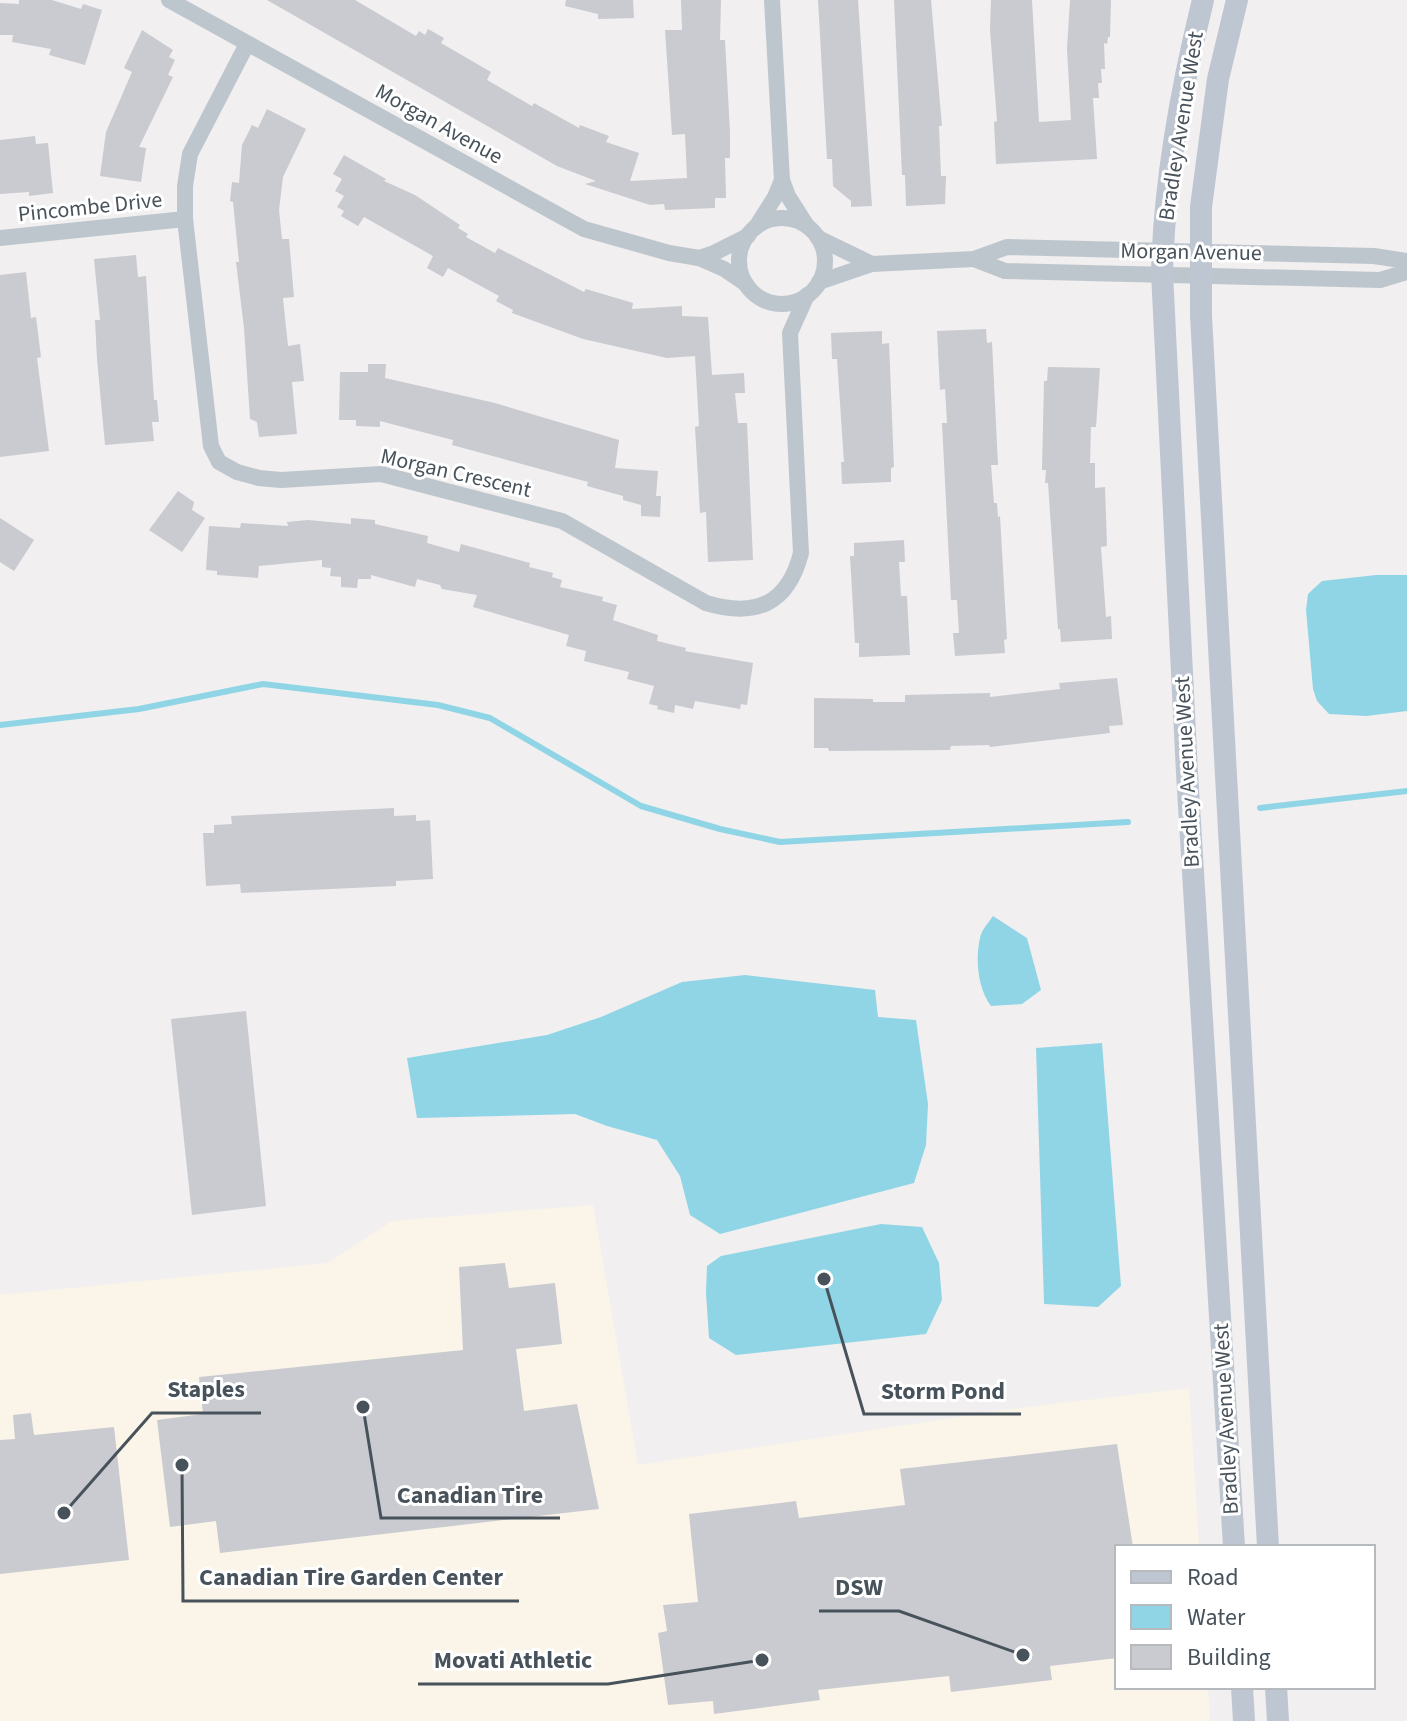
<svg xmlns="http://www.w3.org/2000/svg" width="1407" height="1721" viewBox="0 0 1407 1721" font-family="'Source Sans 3',sans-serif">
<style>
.commercial{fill:#fbf5e9}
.water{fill:#90d5e6}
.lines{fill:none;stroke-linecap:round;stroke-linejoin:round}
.stream{stroke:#90d5e6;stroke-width:6}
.building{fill:#c9cbd1}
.street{stroke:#bec6cd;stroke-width:16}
.secondary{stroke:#bec7d1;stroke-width:22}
.labels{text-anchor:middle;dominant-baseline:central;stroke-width:6;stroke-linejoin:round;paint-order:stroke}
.street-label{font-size:22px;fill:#48525b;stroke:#fff}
.leader{fill:none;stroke:#48525b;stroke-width:3}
.callout-dot{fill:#48525b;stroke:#fff;stroke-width:3}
.callout-label{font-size:24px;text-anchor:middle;font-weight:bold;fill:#48525b;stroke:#fff;stroke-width:6;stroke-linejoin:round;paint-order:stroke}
</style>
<rect width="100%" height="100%" fill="#f1efef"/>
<path class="commercial" d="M 593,1205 L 638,1465 L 1020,1408 L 1189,1388 L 1199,1547 L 1117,1547 L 1117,1687 L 1208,1687 L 1210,1721 L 0,1721 L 0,1295 L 328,1263 L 392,1221 Z"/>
<g class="water">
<path d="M 1376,575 L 1407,575 L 1407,711 L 1366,716 L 1329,714 L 1317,701 L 1313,689 L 1306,610 L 1308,594 L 1322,581 Z"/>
<path d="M 993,916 L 1027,938 L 1041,990 L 1022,1004 L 991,1006 C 978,989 975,960 980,938 C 981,931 988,923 993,916 Z"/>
<path d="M 745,975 L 875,990 L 878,1017 L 916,1020 L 928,1104 L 926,1145 L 914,1183 L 720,1234 L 690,1215 L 680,1176 L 657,1140 L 607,1126 L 575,1114 L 417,1118 L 407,1058 L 547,1035 L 601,1017 L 682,982 Z"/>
<path d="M 1102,1043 L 1121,1286 L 1098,1307 L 1044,1304 L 1036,1048 Z"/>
<path d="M 881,1224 L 922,1227 L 939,1263 L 942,1300 L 926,1334 L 736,1355 L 709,1338 L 706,1293 L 707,1266 L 721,1256 Z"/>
</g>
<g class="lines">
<g class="stream">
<path d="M 0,725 L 139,709 L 263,684 L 438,705 L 490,718 L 641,806 L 720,829 L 780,842 L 1128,822"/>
<path d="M 1260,808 L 1407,791"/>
</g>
</g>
<g class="building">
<path d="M 19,0 L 52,0 L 81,9 L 83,4 L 102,10 L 85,65 L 49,55 L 51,49 L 12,42 L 13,35 L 0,35 L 0,3 L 19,4 Z"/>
<path d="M 267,0 L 355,0 L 416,36 L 419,31 L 425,35 L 428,29 L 444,38 L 441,43 L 491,72 L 487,80 L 532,106 L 534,103 L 579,128 L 580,125 L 609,136 L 606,142 L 639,153 L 630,181 L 687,178 L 685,134 L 672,135 L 665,30 L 682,30 L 681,0 L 721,0 L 720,40 L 725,40 L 730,132 L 730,158 L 725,158 L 726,198 L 715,198 L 715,208 L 665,210 L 664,204 L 650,205 L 585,184 L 596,181 L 557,166 Z"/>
<path d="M 566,0 L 633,0 L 634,18 L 598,19 L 598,14 L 565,6 Z"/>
<path d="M 818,0 L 858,0 L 872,206 L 851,207 L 851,201 L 833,186 L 832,159 L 827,159 Z"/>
<path d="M 894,0 L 931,0 L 942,126 L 939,126 L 941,176 L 946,176 L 945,204 L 906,206 L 905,175 L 902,175 Z"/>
<path d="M 991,0 L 1032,0 L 1039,122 L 1071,120 L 1067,49 L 1070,0 L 1111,0 L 1110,37 L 1108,37 L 1107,44 L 1104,43 L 1105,69 L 1101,69 L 1102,83 L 1098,83 L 1099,98 L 1093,98 L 1097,159 L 996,164 L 994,122 L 997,121 L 990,30 Z"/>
<path d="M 142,30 L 173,50 L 169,57 L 175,60 L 168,75 L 173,77 L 139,147 L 146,148 L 141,182 L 100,176 L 106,132 L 132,72 L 124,68 Z"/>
<path d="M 267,109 L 306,129 L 283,177 L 279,210 L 282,239 L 289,239 L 294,297 L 283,298 L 288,346 L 300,344 L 304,381 L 292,382 L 297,434 L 259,437 L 257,422 L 250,419 L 244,328 L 236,262 L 239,262 L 233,202 L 230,201 L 232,182 L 239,183 L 242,145 L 252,125 L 258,128 Z"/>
<path d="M 35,136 L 36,144 L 48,143 L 53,193 L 29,196 L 29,192 L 0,194 L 0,140 Z"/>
<path d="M 344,155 L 386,179 L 384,181 L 415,195 L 460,225 L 458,228 L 468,234 L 466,237 L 495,253 L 498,248 L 584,292 L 586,289 L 633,303 L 632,309 L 682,306 L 682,316 L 708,317 L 712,375 L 744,373 L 745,393 L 735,393 L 738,423 L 747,423 L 753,560 L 708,562 L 706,512 L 700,513 L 695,427 L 699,426 L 695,356 L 667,358 L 583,339 L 512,313 L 513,310 L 496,301 L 499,296 L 448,268 L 443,277 L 427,268 L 433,256 L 364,217 L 358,226 L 341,216 L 344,211 L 337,207 L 344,196 L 335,191 L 342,179 L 333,174 Z"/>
<path d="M 136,255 L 138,277 L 146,276 L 154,400 L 157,400 L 159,422 L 152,422 L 154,441 L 105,445 L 97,359 L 95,320 L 100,320 L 94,259 Z"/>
<path d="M 26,272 L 31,318 L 36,317 L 41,357 L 37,358 L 49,451 L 0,457 L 0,275 Z"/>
<path d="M 986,329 L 987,343 L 992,342 L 998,465 L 991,465 L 994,503 L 997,503 L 998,517 L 1000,516 L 1007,639 L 1004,640 L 1005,653 L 955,656 L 953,633 L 959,633 L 957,600 L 951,600 L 942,423 L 947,423 L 945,389 L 940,390 L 937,331 Z"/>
<path d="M 882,331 L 882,344 L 889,343 L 894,467 L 891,468 L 891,482 L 842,484 L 841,462 L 844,462 L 837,359 L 832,359 L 831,333 Z"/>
<path d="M 368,364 L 386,364 L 385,378 L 495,403 L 619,440 L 615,468 L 658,471 L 656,496 L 661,496 L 660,517 L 641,516 L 641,505 L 623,500 L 623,496 L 587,486 L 588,482 L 452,445 L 453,440 L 380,421 L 380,427 L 356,426 L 356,420 L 339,420 L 340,372 L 368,372 Z"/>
<path d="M 1048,367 L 1100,368 L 1096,427 L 1091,427 L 1090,463 L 1095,463 L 1095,488 L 1105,487 L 1107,546 L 1101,547 L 1106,617 L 1111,616 L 1112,639 L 1061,642 L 1060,629 L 1058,629 L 1048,483 L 1045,483 L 1046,470 L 1042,470 L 1044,381 L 1047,381 Z"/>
<path d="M 178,491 L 194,502 L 192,510 L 205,518 L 182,552 L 149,530 Z"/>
<path d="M 0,518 L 34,540 L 14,571 L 0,562 Z"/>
<path d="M 351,518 L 375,520 L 375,524 L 428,536 L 427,543 L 459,552 L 461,544 L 530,563 L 529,567 L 553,573 L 552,577 L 562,580 L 560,587 L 603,597 L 602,601 L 617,605 L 613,620 L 658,635 L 657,641 L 686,648 L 685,651 L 753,663 L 747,705 L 741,704 L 740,709 L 695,701 L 693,709 L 675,705 L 674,713 L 657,709 L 658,706 L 649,704 L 654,686 L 627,679 L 629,672 L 584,661 L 586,651 L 566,646 L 569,635 L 473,607 L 477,595 L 442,589 L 440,585 L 417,579 L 415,587 L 371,575 L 371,579 L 358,579 L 357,588 L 341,587 L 341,577 L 330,576 L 331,568 L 322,567 L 322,560 L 259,566 L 258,578 L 217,575 L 217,571 L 206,570 L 209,526 L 240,528 L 241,523 L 288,526 L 287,522 L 308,520 L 351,524 Z"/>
<path d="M 904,540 L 905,562 L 899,562 L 901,596 L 907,596 L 910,655 L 859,657 L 859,643 L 855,643 L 850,556 L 854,556 L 854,543 Z"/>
<path d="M 1117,678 L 1123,725 L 1109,726 L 1110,733 L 990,747 L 989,745 L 951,746 L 950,750 L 829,751 L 828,748 L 814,748 L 814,698 L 873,699 L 873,702 L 905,702 L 905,695 L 990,693 L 990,697 L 1060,689 L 1059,683 Z"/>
<path d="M 394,808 L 394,816 L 416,815 L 416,821 L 430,820 L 433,879 L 396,881 L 396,886 L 241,893 L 240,884 L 206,886 L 203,833 L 214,833 L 214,825 L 232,824 L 231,816 Z"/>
<path d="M 246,1011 L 266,1206 L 192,1215 L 171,1019 Z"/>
<path d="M 505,1263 L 509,1288 L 555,1283 L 562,1344 L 516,1349 L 524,1411 L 577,1404 L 599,1509 L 220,1553 L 216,1521 L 170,1527 L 157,1420 L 203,1414 L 199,1377 L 463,1350 L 459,1267 Z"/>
<path d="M 31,1413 L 34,1435 L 114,1427 L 129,1560 L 0,1574 L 0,1440 L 15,1439 L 13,1415 Z"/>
<path d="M 1117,1444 L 1133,1547 L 1117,1547 L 1117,1658 L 1050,1666 L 1052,1680 L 951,1692 L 949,1676 L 818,1690 L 820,1700 L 714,1714 L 713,1701 L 668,1705 L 658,1633 L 667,1631 L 663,1605 L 698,1602 L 689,1514 L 796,1501 L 799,1518 L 905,1505 L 900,1469 Z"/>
</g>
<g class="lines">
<g class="street">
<path d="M 169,0 L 584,229 L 669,253 L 699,258 L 724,269 L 746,284"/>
<path d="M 772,0 L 782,180 L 788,196 L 807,226"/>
<path d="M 247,44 L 190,154 L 185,186 L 185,219 L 211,446 L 219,462 L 237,472 L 259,478 L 281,480 L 381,474 L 562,521 L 706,603 C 756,618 788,604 801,553 L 790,333 L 807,295"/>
<circle cx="782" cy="261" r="43"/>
<path d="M 756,227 L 775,197 L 782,180"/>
<path d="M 0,238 L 185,219"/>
<path d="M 818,238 L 872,264"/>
<path d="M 699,258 L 714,253 L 748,236"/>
<path d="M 974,259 L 1005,271 L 1380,280 L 1407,272"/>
<path d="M 819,282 L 872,264 L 974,259 L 1007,247 L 1374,256 L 1407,261"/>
</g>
<g class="secondary">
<path d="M 1203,0 C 1181,89 1164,181 1162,273 L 1187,773 L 1234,1547"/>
<path d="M 1237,0 L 1218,79 L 1201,207 L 1201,316 L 1268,1547"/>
<path d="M 1242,1687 L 1244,1721"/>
<path d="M 1276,1687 L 1278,1721"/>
</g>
</g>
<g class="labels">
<g class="street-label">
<text transform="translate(439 124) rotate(29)">Morgan Avenue</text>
<text transform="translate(1181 126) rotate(-81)">Bradley Avenue West</text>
<text transform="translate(90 207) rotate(-6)">Pincombe Drive</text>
<text transform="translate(1191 252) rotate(1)">Morgan Avenue</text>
<text transform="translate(456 473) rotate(13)">Morgan Crescent</text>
<text transform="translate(1187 772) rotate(-93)">Bradley Avenue West</text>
<text transform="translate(1226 1419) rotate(-93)">Bradley Avenue West</text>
</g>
</g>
<path class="leader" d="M64 1513L152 1413H261M824 1279L864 1414H1021M363 1407L381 1518H560M182 1465L183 1601H519M1023 1655L899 1611H819M762 1660L608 1684H418"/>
<g class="callout-dot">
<circle cx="64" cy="1513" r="8"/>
<circle cx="824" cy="1279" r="8"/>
<circle cx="363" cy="1407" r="8"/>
<circle cx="182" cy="1465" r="8"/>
<circle cx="1023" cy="1655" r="8"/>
<circle cx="762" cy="1660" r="8"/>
</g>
<g class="callout-label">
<text x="206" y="1397">Staples</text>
<text x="943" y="1399">Storm Pond</text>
<text x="470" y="1503">Canadian Tire</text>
<text x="351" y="1585">Canadian Tire Garden Center</text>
<text x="859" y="1595">DSW</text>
<text x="513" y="1668">Movati Athletic</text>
</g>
<rect x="1115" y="1545" width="260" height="144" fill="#ffffff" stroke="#b6babd" stroke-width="2"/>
<rect x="1131" y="1571" width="40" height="12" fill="#bec7d1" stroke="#b6babd" stroke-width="2"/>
<text x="1187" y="1585" font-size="24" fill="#48525b">Road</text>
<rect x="1131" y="1605" width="40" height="24" fill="#90d5e6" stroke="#b6babd" stroke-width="2"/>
<text x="1187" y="1625" font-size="24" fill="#48525b">Water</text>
<rect x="1131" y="1645" width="40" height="24" fill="#c9cbd1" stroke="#b6babd" stroke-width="2"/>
<text x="1187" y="1665" font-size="24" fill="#48525b">Building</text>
</svg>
